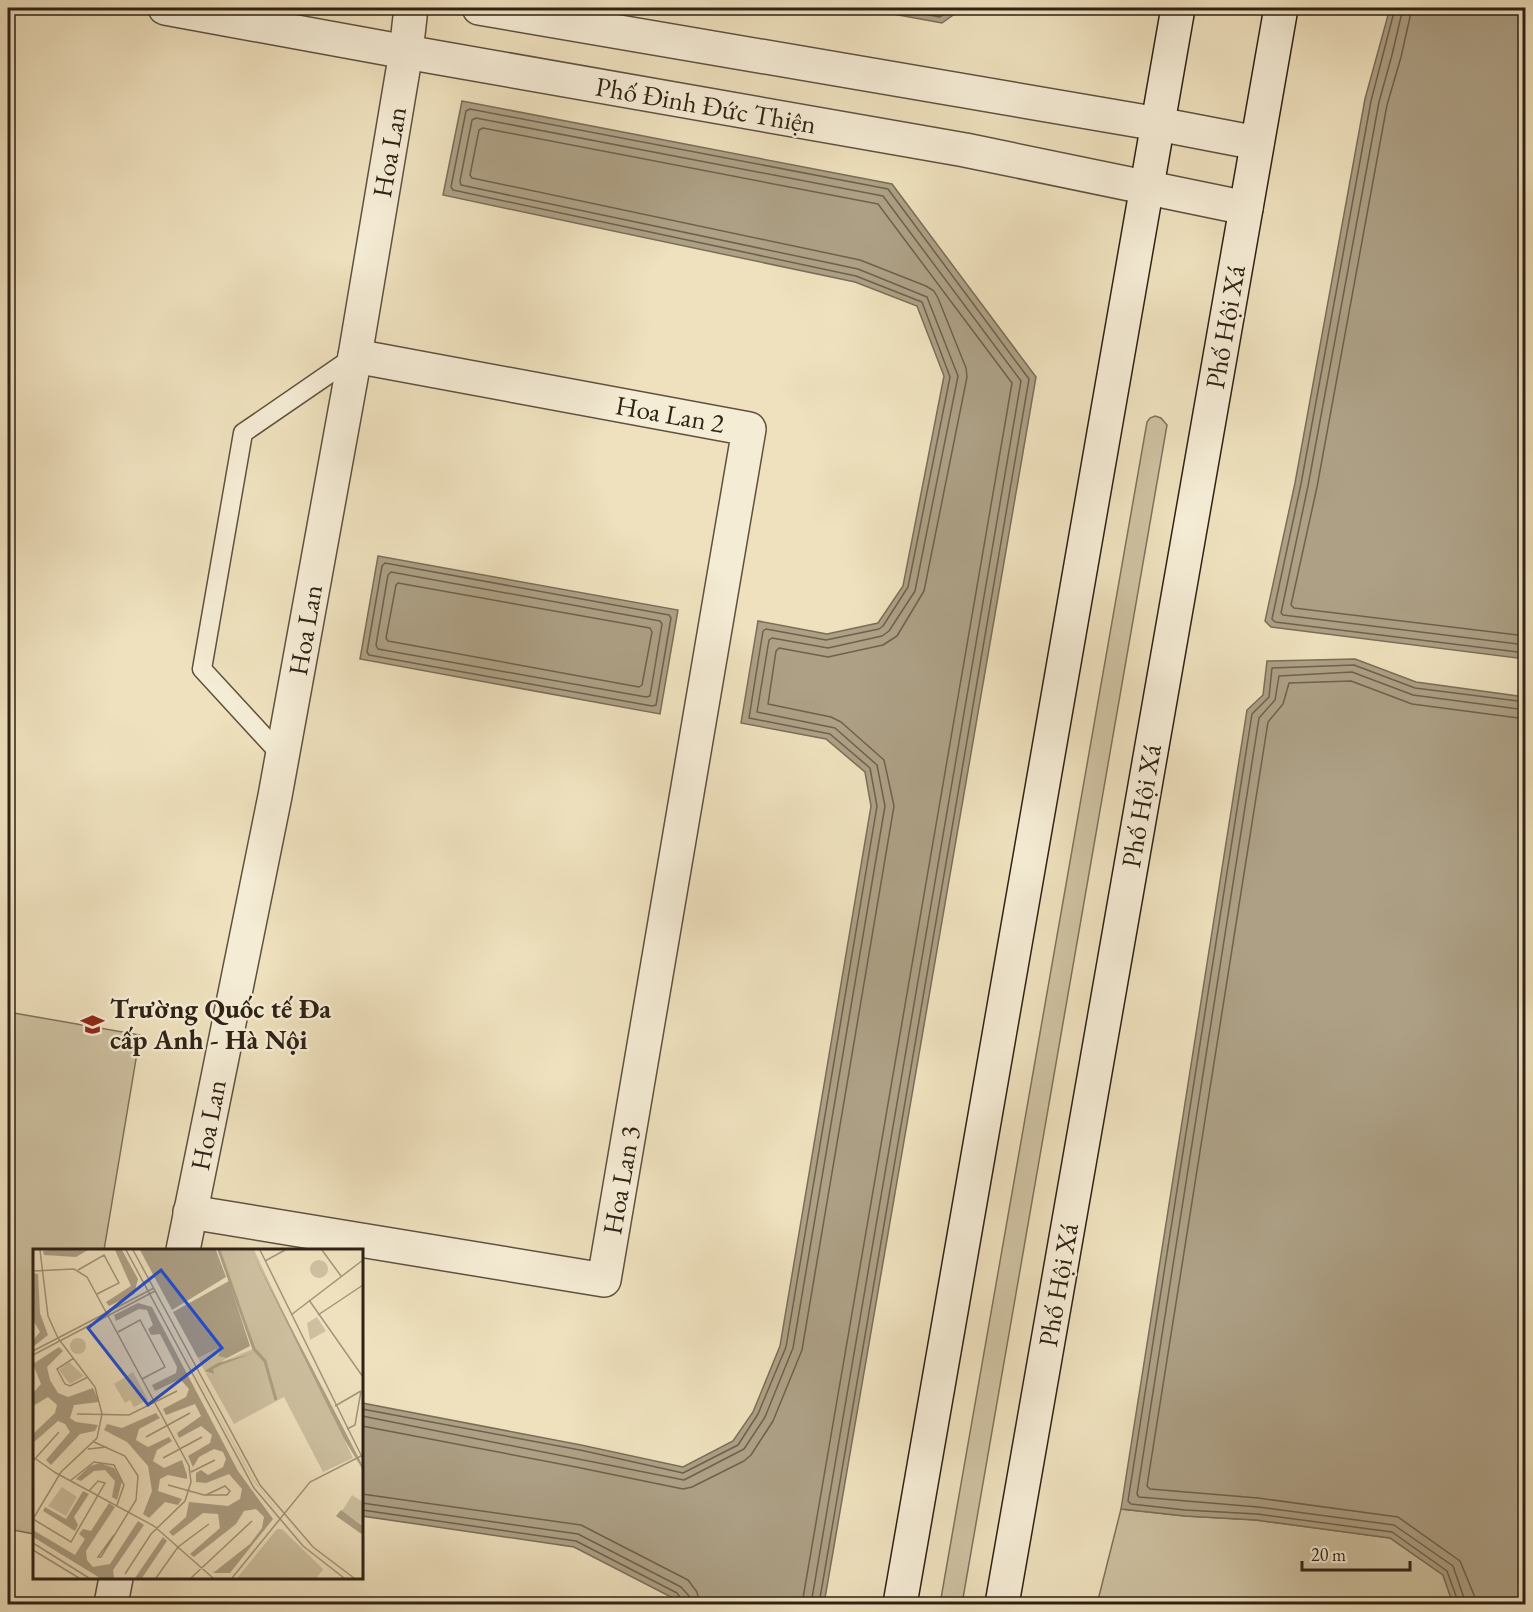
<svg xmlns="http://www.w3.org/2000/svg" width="1533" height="1612" viewBox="0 0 1533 1612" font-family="'EB Garamond',serif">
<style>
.green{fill:#cec1a1;stroke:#7e725b;stroke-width:1.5}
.water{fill:#ada085;stroke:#7a6e58;stroke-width:1.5}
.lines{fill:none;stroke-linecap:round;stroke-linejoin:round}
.shore{stroke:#6e614d;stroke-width:1.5}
.service-casing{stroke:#5e523f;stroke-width:21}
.minor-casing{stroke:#5e523f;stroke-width:36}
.tertiary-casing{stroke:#5e523f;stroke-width:36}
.secondary-casing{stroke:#2e2215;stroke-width:36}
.service{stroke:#f5ecd5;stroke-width:18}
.minor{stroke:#f5ecd5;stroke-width:33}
.tertiary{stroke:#f5ecd5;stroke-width:33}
.secondary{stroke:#f5ecd5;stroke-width:33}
.labels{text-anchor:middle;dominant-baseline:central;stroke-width:5;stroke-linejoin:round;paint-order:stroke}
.street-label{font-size:27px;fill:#2e2215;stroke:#f5ecd5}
.poi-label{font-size:27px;font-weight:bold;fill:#2e2215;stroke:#f5ecd5;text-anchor:start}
.inset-river{fill:none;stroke:#ada085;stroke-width:3}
.inset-road{fill:none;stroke:#a2957a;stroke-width:1.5}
.view{fill:#1d4ed8;fill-opacity:0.15;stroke:#1d4ed8;stroke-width:3}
.inset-edge{fill:none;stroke:#2e2215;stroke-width:3}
</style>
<rect width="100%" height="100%" fill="#efe1be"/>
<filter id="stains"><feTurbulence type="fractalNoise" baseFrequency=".00333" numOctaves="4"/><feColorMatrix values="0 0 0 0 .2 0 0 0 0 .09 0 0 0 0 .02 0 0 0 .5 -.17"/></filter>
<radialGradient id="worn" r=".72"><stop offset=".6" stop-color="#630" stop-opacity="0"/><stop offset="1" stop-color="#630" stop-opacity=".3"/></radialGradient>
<g class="green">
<path d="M 1155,416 L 1161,418 L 1167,425 L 962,1604 L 940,1604 L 1147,422 L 1150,418 Z"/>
<path d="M 8,1012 L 140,1035 L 104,1250 L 34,1250 L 34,1534 L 8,1529 Z"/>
<path d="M 1121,1509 L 1185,1516 L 1256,1520 L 1390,1538 L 1443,1575 L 1453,1604 L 1097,1604 Z"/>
</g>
<g class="water">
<path d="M 860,8 L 963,8 L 942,23 Z"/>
<path d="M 1390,8 L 1525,8 L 1525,659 L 1271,627 L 1265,621 L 1295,483 L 1365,99 Z"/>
<path d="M 462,101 L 892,184 L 1036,377 L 824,1604 L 678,1604 L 675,1599 L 574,1547 L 362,1516 L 362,1403 L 581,1445 L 683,1467 L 733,1441 L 753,1412 L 780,1346 L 871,806 L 865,772 L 826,739 L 741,723 L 758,621 L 827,634 L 878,623 L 903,586 L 944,376 L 917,306 L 855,282 L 443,195 Z"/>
<path d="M 378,556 L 678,610 L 660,714 L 360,659 Z"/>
<path d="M 1355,659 L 1416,682 L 1525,697 L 1525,1604 L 1453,1604 L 1443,1575 L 1390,1538 L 1256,1520 L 1185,1516 L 1121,1509 L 1247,710 L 1263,695 L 1267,661 Z"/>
</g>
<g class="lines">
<g class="shore">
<path d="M 891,8 L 940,17 L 953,8"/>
<path d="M 1395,8 L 1371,101 L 1301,484 L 1272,619 L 1275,622 L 1526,653"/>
<path d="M 1403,8 L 1392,55 L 1379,102 L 1308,486 L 1281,613 L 1283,615 L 1526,645"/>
<path d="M 1412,8 L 1401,57 L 1387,105 L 1317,487 L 1291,605 L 1294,608 L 1526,636"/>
<path d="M 385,563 L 669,615 L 671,618 L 656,705 L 652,706 L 369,655 L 367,652 L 382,566 Z"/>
<path d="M 391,572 L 660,621 L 662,624 L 650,696 L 646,697 L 378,649 L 376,645 L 388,575 Z"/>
<path d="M 398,583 L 650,628 L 652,632 L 642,685 L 639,687 L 388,641 L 386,638 L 396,585 Z"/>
<path d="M 362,1409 L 580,1450 L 683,1473 L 738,1445 L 758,1414 L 786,1347 L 877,806 L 870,768 L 830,734 L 749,718 L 763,631 L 766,629 L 826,640 L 879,629 L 883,626 L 908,587 L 950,377 L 922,302 L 856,276 L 453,190 L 451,187 L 466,111 L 470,109 L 888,189 L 1029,379 L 819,1604"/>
<path d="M 362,1416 L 684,1480 L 744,1449 L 765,1417 L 793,1348 L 885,806 L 877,765 L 835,728 L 757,712 L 769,640 L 772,638 L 828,648 L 882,636 L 889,631 L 915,591 L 958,376 L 927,297 L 858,269 L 461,185 L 460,181 L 472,120 L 476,118 L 883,196 L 1021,381 L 811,1604"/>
<path d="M 362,1426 L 576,1467 L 683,1489 L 692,1487 L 744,1461 L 751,1455 L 773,1421 L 802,1350 L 894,806 L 884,760 L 841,722 L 831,717 L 768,704 L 776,651 L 779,648 L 828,657 L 883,645 L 897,636 L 924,591 L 967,377 L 966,368 L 938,298 L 934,291 L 926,286 L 860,260 L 472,178 L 470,175 L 479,130 L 483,128 L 878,204 L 1012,383 L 802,1604"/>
<path d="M 362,1494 L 581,1525 L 688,1580 L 697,1592 L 700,1604"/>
<path d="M 362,1503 L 578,1534 L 681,1587 L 689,1596 L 691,1604"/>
<path d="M 362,1510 L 576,1541 L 677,1593 L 682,1600 L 683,1604"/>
<path d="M 1459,1604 L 1447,1571 L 1392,1532 L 1257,1514 L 1185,1510 L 1131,1504 L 1128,1501 L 1252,714 L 1269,697 L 1272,668 L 1354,665 L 1415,688 L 1526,702"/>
<path d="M 1466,1604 L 1453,1566 L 1394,1525 L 1258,1507 L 1139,1497 L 1137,1494 L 1259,718 L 1275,700 L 1279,676 L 1352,672 L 1413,695 L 1526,710"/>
<path d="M 1475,1604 L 1474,1595 L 1460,1561 L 1398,1517 L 1258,1498 L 1150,1489 L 1147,1486 L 1268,722 L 1283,704 L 1289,683 L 1351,681 L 1412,704 L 1526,719"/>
</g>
<defs>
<path id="service" d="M 282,756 L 202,669 L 243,433 L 355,356"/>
<g id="minor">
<path d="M 190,1212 L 604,1280 L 749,429 L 355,356"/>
<path d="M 183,1250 L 275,796 L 355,356 L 406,52 L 411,8"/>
<path d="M 111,1604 L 116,1578"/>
</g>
<g id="tertiary">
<path d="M 165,8 L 406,52 L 965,150 L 1246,208"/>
<path d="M 479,8 L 1158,124 L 1257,143"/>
</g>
<g id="secondary">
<path d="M 900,1604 L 1178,8"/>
<path d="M 1002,1604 L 1281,8"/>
</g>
</defs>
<use href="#service" class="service-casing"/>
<use href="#minor" class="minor-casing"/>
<use href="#tertiary" class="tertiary-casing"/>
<use href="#secondary" class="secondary-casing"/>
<use href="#service" class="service"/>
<use href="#minor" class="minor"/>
<use href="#tertiary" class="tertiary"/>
<use href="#secondary" class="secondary"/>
</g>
<defs>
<symbol id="school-bare" viewBox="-9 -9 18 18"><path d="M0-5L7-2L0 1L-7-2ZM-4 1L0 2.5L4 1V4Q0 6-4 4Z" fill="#8f2418" stroke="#f5ecd5" stroke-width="2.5" paint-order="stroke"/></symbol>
</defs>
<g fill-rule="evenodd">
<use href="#school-bare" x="76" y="1008" width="33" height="33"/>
</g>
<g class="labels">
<g class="street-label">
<text transform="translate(706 105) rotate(10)">Phố Đinh Đức Thiện</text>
<text transform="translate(389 152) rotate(-80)">Hoa Lan</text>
<text transform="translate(1225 327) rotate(-80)">Phố Hội Xá</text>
<text transform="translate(670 414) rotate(10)">Hoa Lan 2</text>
<text transform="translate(305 630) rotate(-80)">Hoa Lan</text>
<text transform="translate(1141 806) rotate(-80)">Phố Hội Xá</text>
<text transform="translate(208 1125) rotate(-79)">Hoa Lan</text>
<text transform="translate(621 1180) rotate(-80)">Hoa Lan 3</text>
<text transform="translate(1058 1285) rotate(-80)">Phố Hội Xá</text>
</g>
<g class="poi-label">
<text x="110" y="1008">Trường Quốc tế Đa<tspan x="110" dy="31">cấp Anh - Hà Nội</tspan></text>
</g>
</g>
<g transform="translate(33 1249)">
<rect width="330" height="330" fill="#efe1be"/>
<path d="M 185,1 L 221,1 L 320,209 L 290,223 L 251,148 L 201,175 L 172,123 L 180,125 L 180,120 L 171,121 L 165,109 L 183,100 L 194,109 L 189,112 L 189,113 L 220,100 ZM277 20a9 9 0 1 1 18 0a9 9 0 1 1-18 0ZM 126,56 L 220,230 L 246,264 L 219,230 ZM 284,68 L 293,82 L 277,91 L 274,74 ZM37 97a8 8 0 1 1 16 0a8 8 0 1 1-16 0ZM 36,113 L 51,127 L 37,135 L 26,121 ZM 100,123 L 115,151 L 101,158 L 97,151 L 92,154 L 81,135 ZM 29,238 L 44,248 L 33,267 L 15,257 ZM 319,246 L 330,253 L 330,276 L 309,262 ZM 244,280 L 249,280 L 290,320 L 284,329 L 204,329 Z" fill="#cec1a1"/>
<path d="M 55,1 L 43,8 L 11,6 L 10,2 L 17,1 ZM 82,1 L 89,1 L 105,30 L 101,45 L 76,57 L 73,53 L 98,37 ZM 107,1 L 183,1 L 193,28 L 139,61 ZM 218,1 L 330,217 L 330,221 L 311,190 ZM 0,24 L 5,25 L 7,64 L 15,86 L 0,98 L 0,91 L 7,83 L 0,71 ZM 196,32 L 217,97 L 194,109 L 185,107 L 187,103 L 183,100 L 165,109 L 140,63 ZM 105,54 L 119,58 L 205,222 L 240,270 L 197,324 L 180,324 L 217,295 L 229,279 L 231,268 L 223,260 L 211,262 L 203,275 L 161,308 L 157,305 L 187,279 L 185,265 L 170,264 L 140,287 L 136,283 L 153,268 L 156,253 L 195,257 L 207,250 L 209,240 L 196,225 L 173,234 L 163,233 L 163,224 L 168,221 L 175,226 L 190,218 L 193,210 L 190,203 L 181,200 L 166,208 L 160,218 L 155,207 L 177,194 L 179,186 L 168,177 L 146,189 L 144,184 L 168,167 L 162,155 L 133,166 L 130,160 L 153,148 L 156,140 L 147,130 L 122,142 L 119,136 L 143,124 L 144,118 L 127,85 L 118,86 L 115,80 L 120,76 L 114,61 L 106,60 L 83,72 L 81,66 ZM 26,98 L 30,102 L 14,118 L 17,131 L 25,144 L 35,148 L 60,139 L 66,153 L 41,156 L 37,169 L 43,173 L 65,176 L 62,182 L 47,185 L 18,216 L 13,211 L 37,183 L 32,175 L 25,172 L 0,194 L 0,185 L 22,164 L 24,156 L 15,148 L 0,157 L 0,144 L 8,135 L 0,115 ZM 221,104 L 190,115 L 180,120 L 181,125 L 171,122 L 185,114 ZM 123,164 L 127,169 L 106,180 L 103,191 L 115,198 L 136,188 L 139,192 L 124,201 L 120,212 L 131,219 L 149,211 L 154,226 L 154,230 L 135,226 L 127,230 L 125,242 L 149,250 L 145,256 L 132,253 L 116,269 L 110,265 L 119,242 L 115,217 L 94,193 L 71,181 L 74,175 L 89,179 ZM 67,214 L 81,219 L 89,232 L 84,251 L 79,248 L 82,232 L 72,221 L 61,222 L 48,232 L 43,230 L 57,217 ZM 50,242 L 56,245 L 41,268 L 45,276 L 42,282 L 10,262 L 12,258 L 33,270 ZM 76,254 L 82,258 L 53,302 L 54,311 L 60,318 L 77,315 L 105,272 L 111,276 L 80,321 L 81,329 L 67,329 L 0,288 L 0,281 L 42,306 L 52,290 L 46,285 L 50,280 L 58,282 ZM 308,261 L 330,277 L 330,286 L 303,267 ZM 130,288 L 134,292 L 109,329 L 102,329 Z" fill="#ada085"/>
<path class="inset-river" d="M 186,1 L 221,100 L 232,112 L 243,151"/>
<path class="inset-road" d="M 93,1 L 221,239 L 270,297 L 311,329M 100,1 L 227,236 L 280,298 L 321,329M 227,1 L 330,210M 289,1 L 308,27M 232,12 L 252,1M 45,21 L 71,6 L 86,34 L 64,45M 0,22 L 41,20 L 54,28 L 156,217 L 158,233 L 152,252 L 118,285 L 92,325M 276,51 L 330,128M 258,66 L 330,11M 285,66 L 330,36M 85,83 L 107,71 L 132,118 L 109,130M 0,102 L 121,39M 0,106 L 122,42M 41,109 L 24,120 L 32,135 L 37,137 L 55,128M 302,157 L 328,142M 44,165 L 96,166 L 144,142M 314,180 L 322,176 L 328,142M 113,188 L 157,164M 61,193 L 92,207 L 105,227 L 103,251 L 68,308 L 65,308 L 81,286M 55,200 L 74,198M 0,208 L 23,224 L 121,277 L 180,329M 130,209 L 169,188M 0,212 L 26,183M 158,223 L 182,211M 37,232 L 61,213 L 81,216 L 91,236 L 84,256M 135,236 L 171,246 L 194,246 L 197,242 L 192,237 L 173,246M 0,270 L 28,223 L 64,189 L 69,165 L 62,138 L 25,89 L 15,67 L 7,1M 0,270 L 38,293 L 72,234 L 65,232 L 56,242M 0,294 L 56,329M 0,301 L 46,329M 123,329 L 145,298 L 176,275M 158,329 L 219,272M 199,329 L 277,233 L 330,206"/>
<path class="view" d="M 128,21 L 189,99 L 115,156 L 55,79 Z"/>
<rect width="330" height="330" class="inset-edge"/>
</g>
<rect width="1533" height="1612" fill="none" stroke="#efe1be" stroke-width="30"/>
<rect x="9" y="9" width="1515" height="1594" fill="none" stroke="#2e2215" stroke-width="3"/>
<rect x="15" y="15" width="1503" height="1582" fill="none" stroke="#2e2215" stroke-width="1.5"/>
<path d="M1302 1561v9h108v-9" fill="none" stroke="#2e2215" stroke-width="3"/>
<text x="1311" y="1561" font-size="18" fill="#2e2215" stroke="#f5ecd5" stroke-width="4.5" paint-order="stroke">20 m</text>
<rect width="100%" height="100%" filter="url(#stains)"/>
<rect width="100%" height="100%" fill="url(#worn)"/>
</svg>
